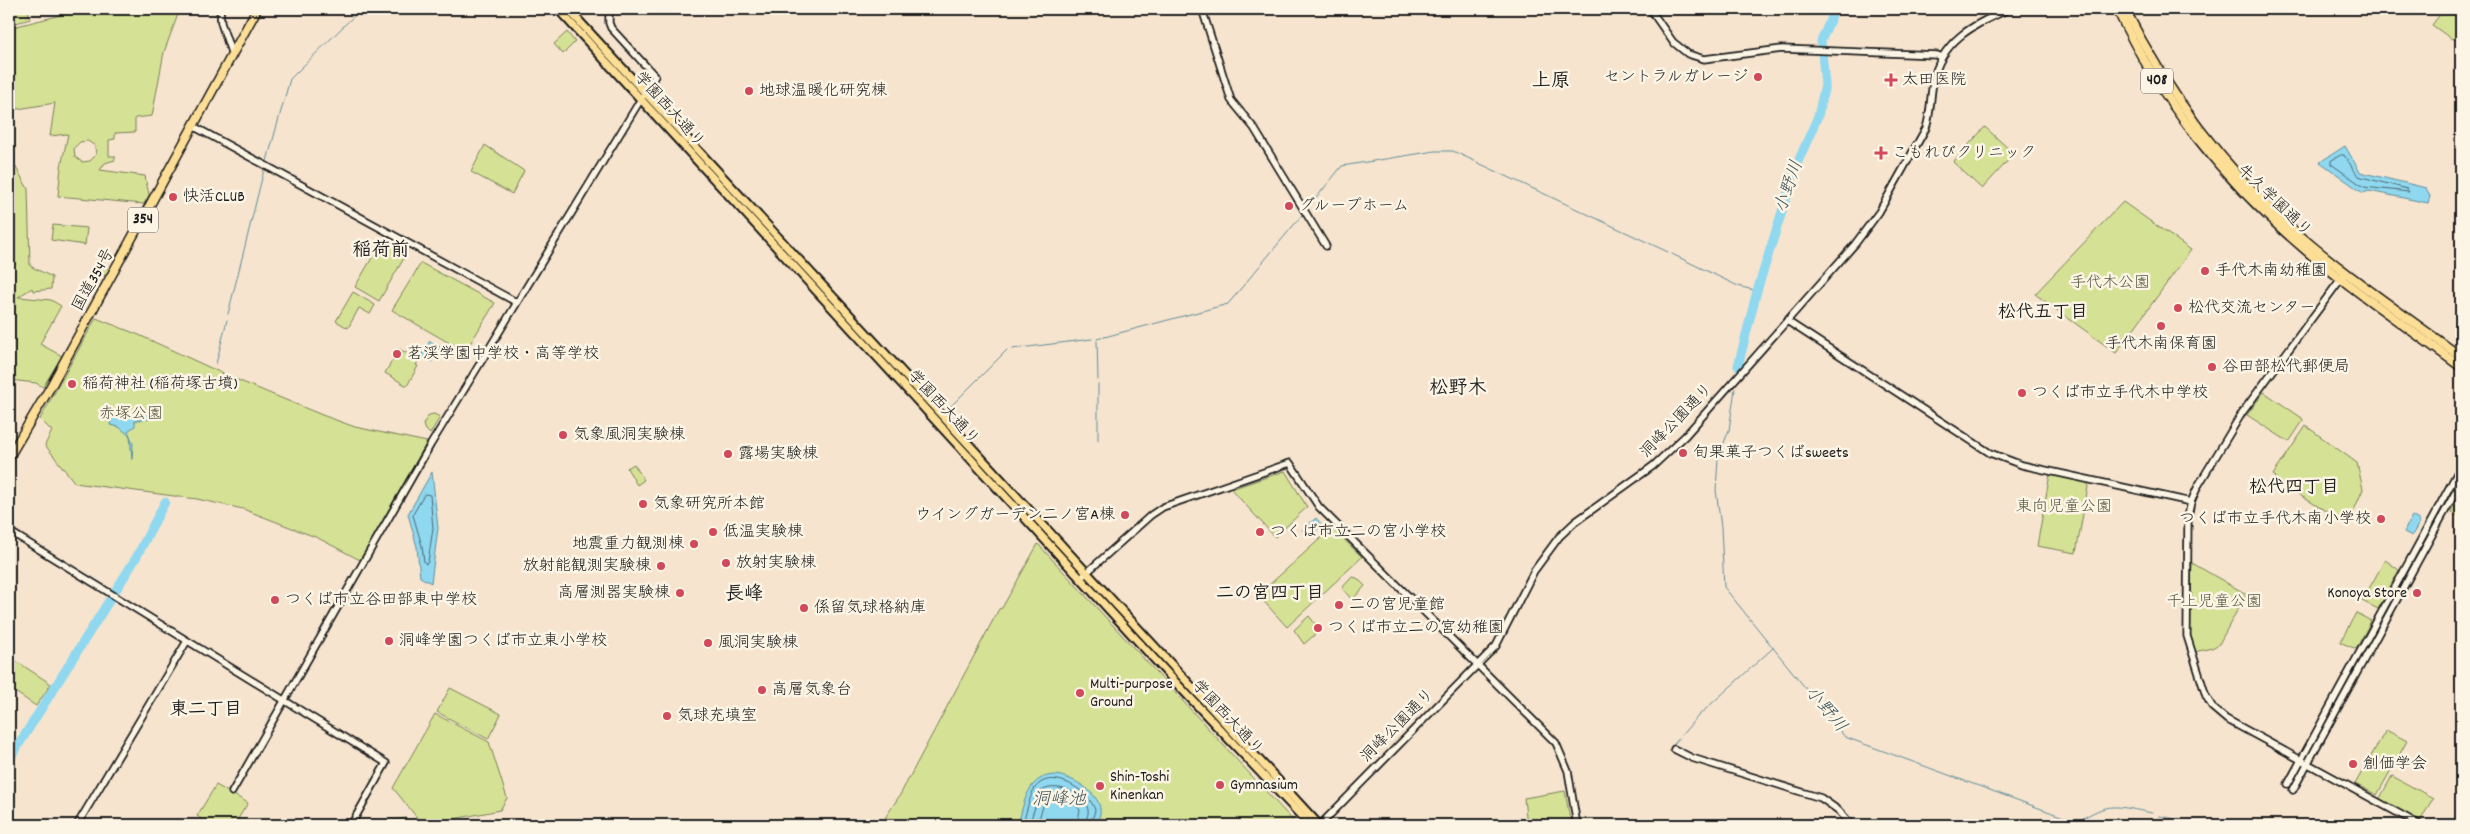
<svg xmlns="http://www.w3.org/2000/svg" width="2470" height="834" viewBox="0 0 2470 834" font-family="Dekko,'Klee One',sans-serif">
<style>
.green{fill:#d5e295;stroke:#787f58;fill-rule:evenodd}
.water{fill:#8fd8f0;stroke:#618d9b}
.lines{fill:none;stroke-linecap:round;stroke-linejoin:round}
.shore{stroke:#4a6771;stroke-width:1}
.stream{stroke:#618d9b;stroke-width:1}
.river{stroke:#8fd8f0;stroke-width:9}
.minor-casing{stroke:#1c1c1c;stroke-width:9}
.major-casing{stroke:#1c1c1c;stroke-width:11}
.highway-casing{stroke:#1c1c1c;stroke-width:11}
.minor{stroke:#fcf5e5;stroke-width:5.5}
.major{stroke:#fcde96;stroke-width:7}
.highway{stroke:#fcde96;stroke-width:8}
.poi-dot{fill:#d1495b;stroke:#fcf5e5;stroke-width:2}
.labels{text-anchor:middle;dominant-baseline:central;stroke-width:5;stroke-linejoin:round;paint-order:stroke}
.shield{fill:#fcf5e5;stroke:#5f5d58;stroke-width:1}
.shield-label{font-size:15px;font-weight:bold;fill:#1c1c1c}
.poi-label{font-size:16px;fill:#1c1c1c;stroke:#fcf5e5;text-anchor:start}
.street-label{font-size:16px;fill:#1c1c1c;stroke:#fcf5e5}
.park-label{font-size:16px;fill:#545740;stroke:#fcf5e5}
.water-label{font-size:18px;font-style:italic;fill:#3e545c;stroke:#fcf5e5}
.neighbourhood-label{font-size:18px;font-weight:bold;fill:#1c1c1c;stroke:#fcf5e5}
.quarter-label{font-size:19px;font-weight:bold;fill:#1c1c1c;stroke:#fcf5e5}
</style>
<rect width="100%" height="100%" fill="#f6e4ce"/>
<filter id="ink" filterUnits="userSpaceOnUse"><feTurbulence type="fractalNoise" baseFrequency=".02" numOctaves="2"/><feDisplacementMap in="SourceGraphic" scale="10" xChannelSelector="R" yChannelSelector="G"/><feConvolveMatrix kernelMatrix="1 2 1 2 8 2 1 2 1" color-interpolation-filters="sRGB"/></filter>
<g filter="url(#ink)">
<g class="green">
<path d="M 9,9 L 28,9 L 30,19 L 9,25 Z"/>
<path d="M 85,9 L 180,9 L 164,52 L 152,116 L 135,118 L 135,132 L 115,133 L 115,139 L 109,140 L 109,156 L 115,156 L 115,160 L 105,163 L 100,170 L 145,176 L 149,195 L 144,204 L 58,196 L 61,167 L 68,134 L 50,136 L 55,103 L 11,110 L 9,28 ZM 88,141 L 95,146 L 96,155 L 90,161 L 82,162 L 75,157 L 74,148 L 80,142 Z"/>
<path d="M 2444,9 L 2461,9 L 2461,41 L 2450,38 L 2432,25 Z"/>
<path d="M 567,32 L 575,42 L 563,54 L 554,44 Z"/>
<path d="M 9,120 L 14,164 L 28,189 L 30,266 L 52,277 L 51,289 L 33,291 L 32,288 L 18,297 L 51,300 L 61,306 L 40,344 L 62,356 L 43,387 L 36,383 L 9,380 Z"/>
<path d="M 1985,127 L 2014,154 L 1982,189 L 1953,162 Z"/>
<path d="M 485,145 L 524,171 L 512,194 L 471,172 Z"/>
<path d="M 2123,202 L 2191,250 L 2116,353 L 2035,294 Z"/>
<path d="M 53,225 L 87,228 L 85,245 L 51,240 Z"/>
<path d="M 383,239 L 407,253 L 379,301 L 355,287 Z"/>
<path d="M 101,259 L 109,270 L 105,276 L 95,273 Z"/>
<path d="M 421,263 L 495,303 L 465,352 L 392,310 Z"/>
<path d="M 353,292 L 375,305 L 370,314 L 359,308 L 348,328 L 336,321 Z"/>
<path d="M 96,318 L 139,335 L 228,376 L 322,415 L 355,427 L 427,442 L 360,560 L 318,538 L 243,509 L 197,499 L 75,483 L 45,445 L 52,431 L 40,419 Z"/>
<path d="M 399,349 L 419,360 L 416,365 L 418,366 L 407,386 L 385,373 Z"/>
<path d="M 2264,392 L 2302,418 L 2303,421 L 2289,442 L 2247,415 Z"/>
<path d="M 434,414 L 440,417 L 430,434 L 424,428 L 423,424 L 429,415 Z"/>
<path d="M 2306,426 L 2357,463 L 2363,489 L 2349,522 L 2342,521 L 2275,480 L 2276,477 L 2273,475 Z"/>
<path d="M 634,464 L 644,480 L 637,485 L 627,468 Z"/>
<path d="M 1285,471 L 1307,507 L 1275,537 L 1231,489 Z"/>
<path d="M 2050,474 L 2089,481 L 2076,553 L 2037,546 Z"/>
<path d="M 2461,493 L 2461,518 L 2451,512 Z"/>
<path d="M 1332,528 L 1362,557 L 1287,627 L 1258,595 Z"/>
<path d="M 1038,544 L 1297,825 L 894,825 L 885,818 L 900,795 L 999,609 L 1002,608 Z"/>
<path d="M 2385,560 L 2399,570 L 2378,609 L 2362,601 Z"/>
<path d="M 2192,563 L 2246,594 L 2219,644 L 2212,648 L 2194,652 L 2189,632 Z"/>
<path d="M 1352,577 L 1357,578 L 1365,586 L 1352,600 L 1342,588 Z"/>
<path d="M 2356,613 L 2371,621 L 2356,649 L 2340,642 Z"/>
<path d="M 1309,616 L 1320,630 L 1304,644 L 1294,630 Z"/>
<path d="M 13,659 L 51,684 L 36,706 L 9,688 L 9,666 Z"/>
<path d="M 450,688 L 501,714 L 488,739 L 437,712 Z"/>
<path d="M 435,714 L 489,742 L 507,798 L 500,810 L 423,825 L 393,788 Z"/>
<path d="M 2386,730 L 2407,741 L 2377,795 L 2355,784 Z"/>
<path d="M 2392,776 L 2433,798 L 2421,820 L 2419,821 L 2381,801 L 2380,798 Z"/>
<path d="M 216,785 L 248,803 L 234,825 L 210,825 L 197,816 Z"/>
<path d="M 1565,791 L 1571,825 L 1527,825 L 1524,798 Z"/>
<path d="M 406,818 L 407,825 L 373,825 L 373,823 Z"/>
</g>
<g class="water">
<path d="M 2345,146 L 2360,172 L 2426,188 L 2430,196 L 2428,203 L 2369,191 L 2363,193 L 2320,162 Z"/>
<path d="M 430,341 L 440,347 L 431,362 L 421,356 Z"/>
<path d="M 142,408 L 146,409 L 150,414 L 149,419 L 135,421 L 135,426 L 128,431 L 133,443 L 132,460 L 130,436 L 119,427 L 110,425 L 111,419 Z"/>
<path d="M 432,472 L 438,528 L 431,583 L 420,577 L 417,547 L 408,514 Z"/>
<path d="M 2412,516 L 2420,521 L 2412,536 L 2404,532 Z"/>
<path d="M 1316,518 L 1322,525 L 1309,537 L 1302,530 Z"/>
<path d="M 1056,775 C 1072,777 1103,793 1100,814 C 1099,818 1097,822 1096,825 L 1018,825 C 1024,803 1027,775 1056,775 Z"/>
</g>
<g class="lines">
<g class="shore">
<path d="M 2341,155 L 2344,155 L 2358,176 L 2407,189 L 2409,192 L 2364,187 L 2331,164 L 2331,161 Z"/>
<path d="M 425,494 L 430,495 L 433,528 L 428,562 L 426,564 L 424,562 L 422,546 L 413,515 Z"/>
<path d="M 1023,825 C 1025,817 1030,794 1035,788 C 1051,766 1090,791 1095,810 L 1091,825"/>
<path d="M 1029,825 L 1040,792 C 1053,781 1086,792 1088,810 C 1089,815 1085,820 1085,825"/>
<path d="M 1037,825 L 1046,797 C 1059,790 1072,800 1080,810 L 1077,825"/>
</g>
<g class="stream">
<path d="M 267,161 L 290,79 L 361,9"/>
<path d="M 1307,209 L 1342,166 L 1435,151 L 1453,151 L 1668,252"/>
<path d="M 1672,254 L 1738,286 L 1757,291"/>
<path d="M 228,314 L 264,170"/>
<path d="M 1097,339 L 1228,304 L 1303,214"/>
<path d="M 1097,341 L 1098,380"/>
<path d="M 1012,349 L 1092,339"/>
<path d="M 216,364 L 227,320"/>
<path d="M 1098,384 L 1098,440"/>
<path d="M 1735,389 L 1729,430 L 1718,458 L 1716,490 L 1721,527 L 1724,587 L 1845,737 L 2077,822 C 2110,801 2115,806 2152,813"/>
<path d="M 957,418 L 948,409 L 1007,350"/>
<path d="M 1674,744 L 1698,716 L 1773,648"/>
<path d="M 2159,816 L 2175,819 L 2185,825"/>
</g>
<g class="river">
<path d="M 1738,366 L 1757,291 L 1797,164 L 1818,116 L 1825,85 L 1821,41 L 1835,9"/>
<path d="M 9,760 L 136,558 L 165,502"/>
</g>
<defs>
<g id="minor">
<path d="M 220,9 L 221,23 L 232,55"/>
<path d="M 1202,9 L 1231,100 L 1254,128 L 1326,246"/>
<path d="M 1650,9 L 1673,42 L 1688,54 L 1704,59 L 1782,49 L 1937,55 L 1942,57"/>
<path d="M 193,126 L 516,302"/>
<path d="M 2343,276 L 2242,413 L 2198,486 L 2191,502 L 2188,516 L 2187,636 L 2206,696 L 2213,708 L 2226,719 L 2420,825"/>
<path d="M 1787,321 L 1990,453 L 2022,465 L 2191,502"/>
<path d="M 9,531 L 386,763 L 351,825"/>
<path d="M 1084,575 L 1151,515 L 1163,507 L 1290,463 L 1319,507 L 1556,743 L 1568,771 L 1577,825"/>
<path d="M 1674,749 L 1692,758 L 1821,798 L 1838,810 L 1852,825"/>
<path d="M 2288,784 L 2461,466"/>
<path d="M 2293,790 L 2461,482"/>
<path d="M 232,792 L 431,444 L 655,76 L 611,28 L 609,23 L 609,9"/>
<path d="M 77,825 L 187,641"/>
<path d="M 1320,825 L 1496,646 L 1534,571 L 1559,537 L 1575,522 L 1653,466 L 1685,436 L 1855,244 L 1879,212 L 1926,128 C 1931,113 1930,98 1933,83 C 1940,41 1974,24 2009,9"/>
</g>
<g id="major">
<path d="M 558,9 L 1180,687 L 1310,825"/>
<path d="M 568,9 L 1319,825"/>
</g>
<g id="highway">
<path d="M 2117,9 C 2160,100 2225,181 2301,246 C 2351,290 2408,327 2461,367"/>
<path d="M 2125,9 C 2166,90 2221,165 2289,226 C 2343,274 2403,314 2461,357"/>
<path d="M 9,457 L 51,386 L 257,9"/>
</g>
</defs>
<use href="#minor" class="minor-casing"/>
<use href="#major" class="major-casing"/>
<use href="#highway" class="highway-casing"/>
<use href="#minor" class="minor"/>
<use href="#major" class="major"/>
<use href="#highway" class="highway"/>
</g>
</g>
<g class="poi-dot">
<circle cx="1758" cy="77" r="5"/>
<path d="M1888.5 72.5h5v5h5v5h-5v5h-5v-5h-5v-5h5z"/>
<circle cx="749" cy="91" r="5"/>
<path d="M1878.5 145.5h5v5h5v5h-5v5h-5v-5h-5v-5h5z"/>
<circle cx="173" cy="197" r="5"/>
<circle cx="1289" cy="206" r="5"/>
<circle cx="2205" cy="271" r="5"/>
<circle cx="2178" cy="308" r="5"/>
<circle cx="2161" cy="326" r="5"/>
<circle cx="397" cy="354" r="5"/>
<circle cx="2212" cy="367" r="5"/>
<circle cx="72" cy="384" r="5"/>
<circle cx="2022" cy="393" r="5"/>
<circle cx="563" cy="435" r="5"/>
<circle cx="1683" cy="453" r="5"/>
<circle cx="728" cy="454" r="5"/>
<circle cx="643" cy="504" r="5"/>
<circle cx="1125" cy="515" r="5"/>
<circle cx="2381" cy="519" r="5"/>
<circle cx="713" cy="532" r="5"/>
<circle cx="1260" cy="532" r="5"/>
<circle cx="694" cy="544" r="5"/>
<circle cx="726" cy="563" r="5"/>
<circle cx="661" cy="566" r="5"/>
<circle cx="680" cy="593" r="5"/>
<circle cx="2417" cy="593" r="5"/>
<circle cx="275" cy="600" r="5"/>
<circle cx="1339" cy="605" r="5"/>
<circle cx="804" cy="608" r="5"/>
<circle cx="1318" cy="628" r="5"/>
<circle cx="389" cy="641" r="5"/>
<circle cx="708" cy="643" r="5"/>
<circle cx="762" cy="690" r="5"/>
<circle cx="1080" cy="693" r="5"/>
<circle cx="667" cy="716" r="5"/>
<circle cx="2353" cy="764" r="5"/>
<circle cx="1220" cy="785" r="5"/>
<circle cx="1100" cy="786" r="5"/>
</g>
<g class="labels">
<g class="shield">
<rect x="2141" y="68.5" width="32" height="25" rx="4"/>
<rect x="128" y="207.5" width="30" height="25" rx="4"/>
</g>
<g class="shield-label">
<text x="2157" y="81">408</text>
<text x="143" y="220">354</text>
</g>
<g class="poi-label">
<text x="1748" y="77" text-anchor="end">セントラルガレージ</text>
<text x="1902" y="80">太田医院</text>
<text x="759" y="91">地球温暖化研究棟</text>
<text x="1892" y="153">こもれびクリニック</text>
<text x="183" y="197">快活CLUB</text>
<text x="1299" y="206">グループホーム</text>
<text x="2215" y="271">手代木南幼稚園</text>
<text x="2188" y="308">松代交流センター</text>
<text x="2161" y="344" text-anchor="middle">手代木南保育園</text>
<text x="407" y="354">茗渓学園中学校・高等学校</text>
<text x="2222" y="367">谷田部松代郵便局</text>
<text x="82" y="384">稲荷神社 (稲荷塚古墳)</text>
<text x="2032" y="393">つくば市立手代木中学校</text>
<text x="573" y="435">気象風洞実験棟</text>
<text x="1693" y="453">旬果菓子つくばsweets</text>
<text x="738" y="454">露場実験棟</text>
<text x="653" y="504">気象研究所本館</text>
<text x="1115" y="515" text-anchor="end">ウイングガーデン二ノ宮A棟</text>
<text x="2371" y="519" text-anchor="end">つくば市立手代木南小学校</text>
<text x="723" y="532">低温実験棟</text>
<text x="1270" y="532">つくば市立二の宮小学校</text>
<text x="684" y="544" text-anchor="end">地震重力観測棟</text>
<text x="736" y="563">放射実験棟</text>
<text x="651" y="566" text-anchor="end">放射能観測実験棟</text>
<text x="670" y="593" text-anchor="end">高層測器実験棟</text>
<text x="2407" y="593" text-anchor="end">Konoya Store</text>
<text x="285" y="600">つくば市立谷田部東中学校</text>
<text x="1349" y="605">二の宮児童館</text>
<text x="814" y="608">係留気球格納庫</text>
<text x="1328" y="628">つくば市立二の宮幼稚園</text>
<text x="399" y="641">洞峰学園つくば市立東小学校</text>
<text x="718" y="643">風洞実験棟</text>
<text x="1090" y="684">Multi-purpose<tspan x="1090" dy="18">Ground</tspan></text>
<text x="772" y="690">高層気象台</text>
<text x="677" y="716">気球充填室</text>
<text x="2363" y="764">創価学会</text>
<text x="1110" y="777">Shin-Toshi<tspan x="1110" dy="18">Kinenkan</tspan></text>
<text x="1230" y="785">Gymnasium</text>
</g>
<g class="street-label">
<text transform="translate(669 110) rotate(48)">学園西大通り</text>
<text transform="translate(2274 201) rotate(44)">牛久学園通り</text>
<text transform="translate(94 280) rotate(-61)">国道354号</text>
<text transform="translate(943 408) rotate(47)">学園西大通り</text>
<text transform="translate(1677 421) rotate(-46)">洞峰公園通り</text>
<text transform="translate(1227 718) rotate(47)">学園西大通り</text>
<text transform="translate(1398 726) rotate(-45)">洞峰公園通り</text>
</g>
<g class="park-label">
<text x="2110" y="283">手代木公園</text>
<text x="131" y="414">赤塚公園</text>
<text x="2064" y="507">東向児童公園</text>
<text x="2214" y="602">千上児童公園</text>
</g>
<g class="water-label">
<text transform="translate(1790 187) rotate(-71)">小野川</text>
<text transform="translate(1825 710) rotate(50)">小野川</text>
<text x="1059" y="800">洞峰池</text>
</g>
<g class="neighbourhood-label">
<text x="2043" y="313">松代五丁目</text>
<text x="2294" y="488">松代四丁目</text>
<text x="1270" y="594">二の宮四丁目</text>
<text x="206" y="710">東二丁目</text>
</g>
<g class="quarter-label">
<text x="1551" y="82">上原</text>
<text x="381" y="251">稲荷前</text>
<text x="1458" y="389">松野木</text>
<text x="744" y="595">長峰</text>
</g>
</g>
<rect width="2470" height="834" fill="none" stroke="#fcf5e5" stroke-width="30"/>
<rect x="15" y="15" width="2440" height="804" fill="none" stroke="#1c1c1c" stroke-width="2" filter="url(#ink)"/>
</svg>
